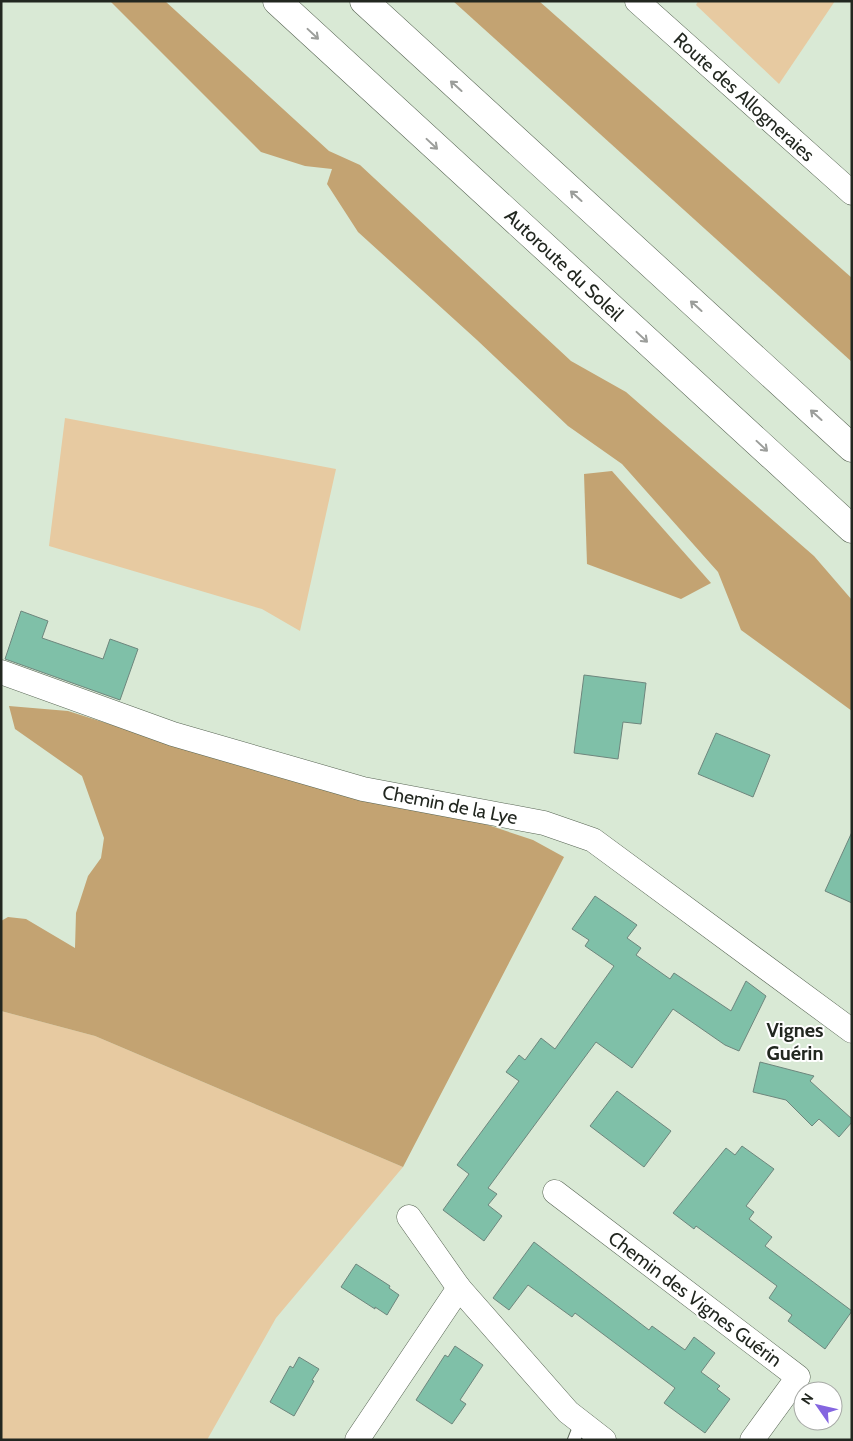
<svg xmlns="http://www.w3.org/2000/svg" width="853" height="1441" viewBox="0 0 853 1441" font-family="Cabin,sans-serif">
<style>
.green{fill:#e7caa1}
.forest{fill:#c3a372}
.building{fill:#7fc0a8;stroke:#6e867d}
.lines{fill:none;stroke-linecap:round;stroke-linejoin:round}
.lane-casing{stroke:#576453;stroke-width:14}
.street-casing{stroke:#576453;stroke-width:25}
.highway-casing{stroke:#576453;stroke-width:29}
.lane{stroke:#fff;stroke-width:12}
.street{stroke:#fff;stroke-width:24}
.highway{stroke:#fff;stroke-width:28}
.oneway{stroke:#9c9e9b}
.labels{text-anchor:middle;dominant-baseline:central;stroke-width:4;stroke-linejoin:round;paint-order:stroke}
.street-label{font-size:19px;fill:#222720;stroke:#fff}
.neighbourhood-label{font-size:20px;font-weight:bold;fill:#222720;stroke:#fff}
</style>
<rect width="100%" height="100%" fill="#d9e9d5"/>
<g class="green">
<path d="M 698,1 L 835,1 L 779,84 L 696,5 Z"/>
<path d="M 65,418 L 336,469 L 300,631 L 262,609 L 49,546 Z"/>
<path d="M 1,1011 L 95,1036 L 403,1167 L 276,1318 L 207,1440 L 1,1440 Z"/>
</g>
<g class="forest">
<path d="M 110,1 L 165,1 L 329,151 L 360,165 L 571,361 L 626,392 L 814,556 L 852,600 L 852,711 L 741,630 L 718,572 L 622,464 L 568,426 L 477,340 L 358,232 L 327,184 L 332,169 L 305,166 L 261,152 Z"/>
<path d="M 453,1 L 539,1 L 852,278 L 852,362 Z"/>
<path d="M 612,471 L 711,583 L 681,599 L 587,564 L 584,474 Z"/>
<path d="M 9,706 L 68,711 L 233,763 L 482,823 L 533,840 L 564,857 L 403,1167 L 95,1036 L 1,1011 L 1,921 L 8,917 L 26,919 L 75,948 L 76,913 L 88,876 L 101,858 L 104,838 L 82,776 L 15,729 Z"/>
</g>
<g class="building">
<path d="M 21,611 L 48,621 L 42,638 L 103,659 L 110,639 L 138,649 L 120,700 L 5,659 Z"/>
<path d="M 584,675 L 646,683 L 641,724 L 623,722 L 618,759 L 574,753 Z"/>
<path d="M 716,733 L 770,755 L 753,797 L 698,774 Z"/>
<path d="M 852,832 L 852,903 L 825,891 Z"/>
<path d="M 595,896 L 637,925 L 627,938 L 641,948 L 636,955 L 670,979 L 674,973 L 731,1011 L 746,981 L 766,996 L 739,1051 L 725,1045 L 673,1009 L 632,1068 L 596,1042 L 488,1188 L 497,1194 L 488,1205 L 502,1216 L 484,1241 L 443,1210 L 469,1174 L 457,1165 L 519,1081 L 506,1072 L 519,1055 L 525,1060 L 541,1038 L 555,1049 L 614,966 L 585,946 L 589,940 L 572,929 Z"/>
<path d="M 760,1062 L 814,1076 L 810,1081 L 852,1119 L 852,1122 L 839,1137 L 819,1119 L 812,1126 L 786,1100 L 753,1092 Z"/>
<path d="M 617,1091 L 671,1131 L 644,1167 L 590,1126 Z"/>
<path d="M 742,1146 L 774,1169 L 746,1206 L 754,1212 L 749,1219 L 772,1237 L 765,1246 L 852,1311 L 825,1349 L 788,1321 L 792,1315 L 769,1298 L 777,1286 L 696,1226 L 694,1229 L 673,1213 L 726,1148 L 735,1155 Z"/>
<path d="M 534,1242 L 649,1330 L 652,1326 L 685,1350 L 694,1337 L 715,1353 L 701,1372 L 720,1386 L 717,1389 L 730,1399 L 705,1433 L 664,1403 L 675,1388 L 575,1313 L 572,1317 L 528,1285 L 509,1310 L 493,1298 Z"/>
<path d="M 356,1264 L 390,1286 L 389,1288 L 399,1295 L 387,1315 L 375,1307 L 375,1309 L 341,1287 Z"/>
<path d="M 455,1346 L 483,1365 L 460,1400 L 466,1404 L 452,1424 L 416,1400 L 445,1355 L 448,1357 Z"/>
<path d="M 299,1357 L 319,1369 L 312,1380 L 314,1381 L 294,1416 L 270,1402 L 290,1366 L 293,1368 Z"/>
</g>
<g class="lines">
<defs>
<path id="lane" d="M 574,1440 L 581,1422"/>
<g id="street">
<path d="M 637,1 L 852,193"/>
<path d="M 1,672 L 173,734 L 363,789 L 544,823 L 593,840 L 852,1031"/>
<path d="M 555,1192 L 798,1377 L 752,1440"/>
<path d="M 409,1217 L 459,1288 L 568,1412 L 604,1440"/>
<path d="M 357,1440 L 459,1288"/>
</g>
<g id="highway">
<path d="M 277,1 L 852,529"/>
<path d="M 364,1 L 852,448"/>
</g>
</defs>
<use href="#lane" class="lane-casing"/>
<use href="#street" class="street-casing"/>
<use href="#highway" class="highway-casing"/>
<use href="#lane" class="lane"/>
<use href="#street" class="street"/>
<use href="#highway" class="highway"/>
</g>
<defs><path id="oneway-shaft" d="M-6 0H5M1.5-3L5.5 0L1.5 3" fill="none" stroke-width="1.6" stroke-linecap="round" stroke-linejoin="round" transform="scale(1.25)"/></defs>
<g class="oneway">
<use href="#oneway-shaft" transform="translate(313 34) rotate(43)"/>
<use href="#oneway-shaft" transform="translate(456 86) rotate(-138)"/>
<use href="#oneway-shaft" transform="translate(432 144) rotate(43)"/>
<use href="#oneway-shaft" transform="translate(576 196) rotate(-138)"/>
<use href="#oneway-shaft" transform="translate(696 306) rotate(-138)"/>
<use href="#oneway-shaft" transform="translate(642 337) rotate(43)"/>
<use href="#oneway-shaft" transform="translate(816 415) rotate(-138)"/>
<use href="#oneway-shaft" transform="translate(762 446) rotate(43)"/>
</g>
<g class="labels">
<g class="street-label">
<text transform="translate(744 97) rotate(42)">Route des Allogneraies</text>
<text transform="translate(564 265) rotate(43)">Autoroute du Soleil</text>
<text transform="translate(450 805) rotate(11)">Chemin de la Lye</text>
<text transform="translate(695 1299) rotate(37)">Chemin des Vignes Guérin</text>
</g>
<g class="neighbourhood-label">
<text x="795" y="1030">Vignes<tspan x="795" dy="23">Guérin</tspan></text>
</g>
</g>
<rect width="853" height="1441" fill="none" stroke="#222720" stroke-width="5"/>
<g transform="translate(818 1406) rotate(304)"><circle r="24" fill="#ffffff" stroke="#a7a9a6"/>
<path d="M0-4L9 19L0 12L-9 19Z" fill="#8465e0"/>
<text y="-8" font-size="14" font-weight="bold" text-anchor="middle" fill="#222720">N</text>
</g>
</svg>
